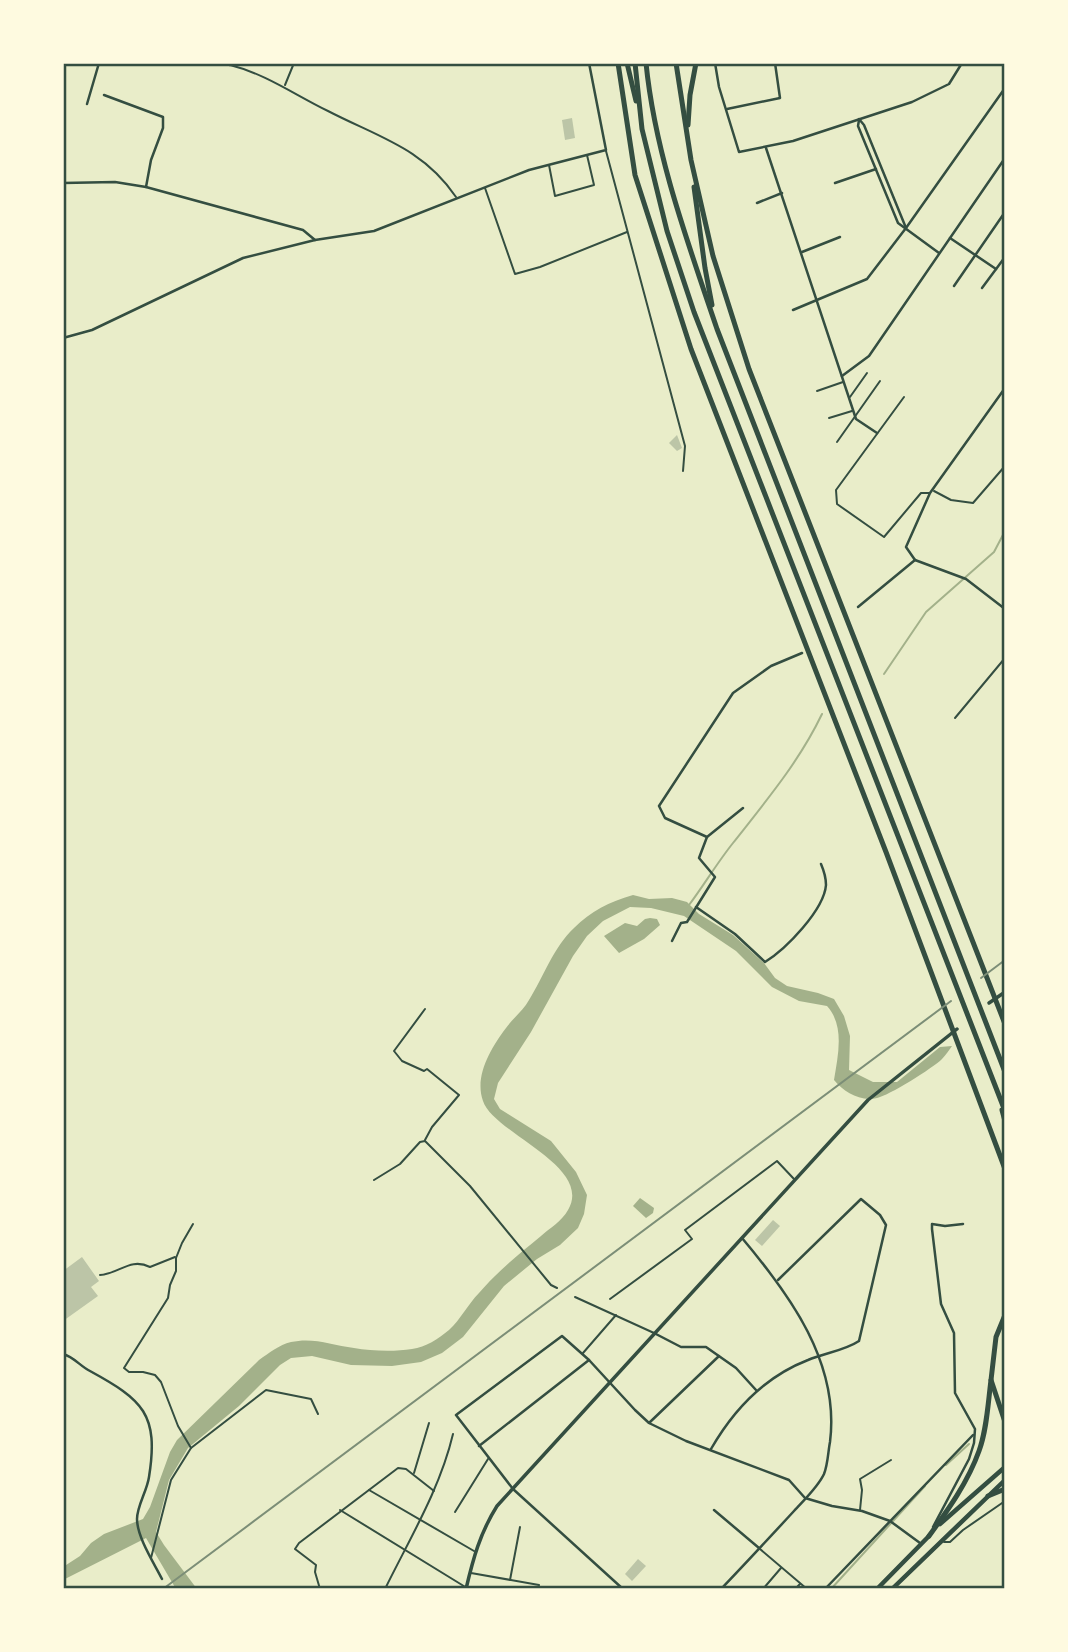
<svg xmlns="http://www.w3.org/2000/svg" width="1068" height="1652" viewBox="0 0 1068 1652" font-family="'PT Serif',serif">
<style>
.water{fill:#a3b18a}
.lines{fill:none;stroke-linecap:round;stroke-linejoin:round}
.stream{stroke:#a3b18a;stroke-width:2}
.building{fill:#bcc5a7}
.service{stroke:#344e41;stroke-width:2}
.minor{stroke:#344e41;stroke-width:2.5}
.tertiary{stroke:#344e41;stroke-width:3.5}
.primary{stroke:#344e41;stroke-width:4.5}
.motorway{stroke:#344e41;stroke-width:5}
.rail{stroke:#7c8e77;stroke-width:2}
.neatline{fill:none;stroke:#344e41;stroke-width:2.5}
</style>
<rect width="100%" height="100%" fill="#e9edc9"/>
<g class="water">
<path d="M 633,895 L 649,899 L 672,898 L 687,902 L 699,914 L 733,935 L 764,963 L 775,978 L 787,986 L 818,993 L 834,999 L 844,1016 L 850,1036 L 849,1070 L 873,1082 L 897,1082 L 940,1047 L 952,1046 C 949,1050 946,1055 942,1059 C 933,1068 888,1096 877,1098 C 860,1102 844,1092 834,1080 C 838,1055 845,1026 827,1006 L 799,1001 L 772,987 L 736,951 L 684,916 L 651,908 L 630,907 L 603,921 L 587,936 L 573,956 L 531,1032 L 498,1083 L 494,1099 L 500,1109 L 551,1141 L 576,1172 L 587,1195 L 584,1214 L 578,1228 L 560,1245 L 537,1259 L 504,1286 L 463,1337 L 442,1353 L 421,1362 L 392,1366 L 351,1365 L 312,1356 L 291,1358 L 280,1365 L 239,1406 L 188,1448 L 169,1480 L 156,1532 L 164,1545 L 197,1589 L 176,1589 L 146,1538 L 63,1580 L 63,1567 L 80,1556 L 91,1543 L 104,1534 L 143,1519 L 150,1507 L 170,1452 L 177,1440 L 259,1360 C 269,1353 279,1345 291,1342 C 313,1337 332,1345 354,1348 C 371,1351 394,1352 412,1349 C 426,1347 438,1339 449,1330 C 461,1319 468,1304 479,1293 C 498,1271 519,1254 541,1236 C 550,1228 562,1221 568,1210 C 594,1166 493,1133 483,1101 C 474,1076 491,1048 506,1028 C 513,1018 523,1011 529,1000 C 544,976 553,948 574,928 C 591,911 609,902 633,895 Z"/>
<path d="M 650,918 L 657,919 L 660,925 L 644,939 L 619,953 L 604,936 L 625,923 L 637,926 L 645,919 Z"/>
<path d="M 640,1198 L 654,1208 L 653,1213 L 646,1218 L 633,1206 Z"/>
</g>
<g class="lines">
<g class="stream">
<path d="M 884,674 L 926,612 L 994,552 L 1005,531"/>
<path d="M 689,905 C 704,885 717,863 733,843 C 766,801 799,762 822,714"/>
<path d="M 946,1465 L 969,1444"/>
<path d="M 831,1589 L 925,1486"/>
</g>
</g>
<g class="building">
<path d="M 572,118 L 575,138 L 565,140 L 562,120 Z"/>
<path d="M 677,435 L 682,448 L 677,451 L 669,443 Z"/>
<path d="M 773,1220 L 780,1226 L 762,1246 L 755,1240 Z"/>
<path d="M 82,1257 L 99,1281 L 91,1287 L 98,1296 L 63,1321 L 63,1271 Z"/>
<path d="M 638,1559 L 646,1566 L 632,1581 L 625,1574 Z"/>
</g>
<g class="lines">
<g class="service">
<path d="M 230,65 C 266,74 295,95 328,111 C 378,137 423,148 456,197"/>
<path d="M 285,85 L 294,63"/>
<path d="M 606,151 L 685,446 L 683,471"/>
<path d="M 549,165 L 555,196 L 594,185 L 587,155"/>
<path d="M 485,188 L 515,274 L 540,267 L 627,232"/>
<path d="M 817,391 L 843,382"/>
<path d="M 850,397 L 867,373"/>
<path d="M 904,397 L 836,490 L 837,504 L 884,537 L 921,493 L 929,493"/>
<path d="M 829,418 L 852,411"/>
<path d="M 837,442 L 880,381"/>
<path d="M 934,491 L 951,500 L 973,503 L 1005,466"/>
<path d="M 955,718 L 1005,658"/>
<path d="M 425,1009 L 394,1051 L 402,1061 L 424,1071 L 427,1069 L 459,1095 L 432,1127 L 425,1140"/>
<path d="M 374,1180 L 400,1164 L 420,1142 L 425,1141 L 470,1186 L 551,1285 L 557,1288"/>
<path d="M 100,1275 C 119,1274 130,1257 150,1267 L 175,1257"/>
<path d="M 575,1297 L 654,1333"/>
<path d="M 610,1299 L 692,1239 L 685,1230 L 777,1161 L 794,1179"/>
<path d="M 583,1353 L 616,1315"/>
<path d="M 191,1448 L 178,1426 L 161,1382 L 155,1375 L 143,1372 L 129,1372 L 124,1368 L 168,1298 L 170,1285 L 176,1271 L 176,1258 L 182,1243 L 193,1224"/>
<path d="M 414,1473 L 429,1423"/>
<path d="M 369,1490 L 474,1551"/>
<path d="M 340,1510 L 467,1588"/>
<path d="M 860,1510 L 862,1490 L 860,1479 L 891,1460"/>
<path d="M 455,1512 L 488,1459"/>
<path d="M 944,1542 L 950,1542 L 963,1530 L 1005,1501"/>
<path d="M 760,1549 L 807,1589"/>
<path d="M 151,1558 L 171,1480 L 191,1448 L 266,1390 L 311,1399 L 318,1414"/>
<path d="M 471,1573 L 539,1585"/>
<path d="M 510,1580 L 520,1527"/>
<path d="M 320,1589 L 315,1572 L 316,1565 L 295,1549 L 299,1543 L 398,1468 L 406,1469 L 434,1491"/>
<path d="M 385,1589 C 410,1538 440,1489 453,1434"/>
<path d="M 763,1589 L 781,1568"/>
<path d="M 795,1589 L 800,1584"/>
</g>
<g class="minor">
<path d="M 224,63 L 230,65 L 231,63"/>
<path d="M 715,63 L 719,87 L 739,152 L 793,141 L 912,102 L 949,84 L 962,63"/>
<path d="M 104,95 L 163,117 L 163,128 L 151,160 L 146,187"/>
<path d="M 87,104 L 99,63"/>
<path d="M 727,109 L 780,98 L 775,63"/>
<path d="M 859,119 L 864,125 L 906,228"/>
<path d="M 859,120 L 858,126 L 898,223 L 939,253"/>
<path d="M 766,148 L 856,419 L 877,433"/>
<path d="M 63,183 L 115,182 L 146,187 L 303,230 L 315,240"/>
<path d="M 835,183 L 876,169"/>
<path d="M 757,203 L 782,193"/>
<path d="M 950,238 L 996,269"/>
<path d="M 802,252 L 840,237"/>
<path d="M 954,286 L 1005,212"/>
<path d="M 982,288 L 1005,257"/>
<path d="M 793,310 L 867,279 L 906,228 L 1005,88"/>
<path d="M 63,338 L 92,330 L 243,258 L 315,240 L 374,231 L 529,170 L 606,150 L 589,63"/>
<path d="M 842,376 L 869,356 L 1005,158"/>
<path d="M 915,560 L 906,547 L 930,493 L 1005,388"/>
<path d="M 915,560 L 966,579 L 1005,609"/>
<path d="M 858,607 L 915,560"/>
<path d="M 743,808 L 707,837 L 665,818 L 659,806 L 733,693 L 771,666 L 802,653"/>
<path d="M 696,907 L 735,934 L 765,962 C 786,949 824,910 826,885 C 826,878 824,871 821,864"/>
<path d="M 672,941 L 681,923 L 687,922 L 715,877 L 699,858 L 707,837"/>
<path d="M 654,1333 L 681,1347 L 706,1347 L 736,1368 L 756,1390"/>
<path d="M 63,1354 C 74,1357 80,1366 90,1371 C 143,1400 159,1414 149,1477 C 147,1491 137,1506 137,1519 C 137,1537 154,1563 162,1579"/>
<path d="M 649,1423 L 719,1356"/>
<path d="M 479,1446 L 589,1360"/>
<path d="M 711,1449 C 734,1409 764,1377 808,1360 C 824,1353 844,1351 859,1341 L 886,1225 L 880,1215 L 861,1199 L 778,1280"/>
<path d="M 714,1510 L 759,1548"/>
<path d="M 933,1527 L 969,1459 L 974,1443 L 975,1429 L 955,1393 L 954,1333 L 941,1304 L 932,1229 L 932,1224 L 945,1226 L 963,1224"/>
<path d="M 623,1589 L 513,1489 L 456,1415 L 562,1336 L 589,1360 L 635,1410 L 649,1423 L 686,1441 L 789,1480 L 805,1498 L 832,1506 L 862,1511 L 890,1521 L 920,1543"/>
<path d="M 721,1589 C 746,1563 770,1537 794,1511 C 804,1500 818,1487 824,1474 C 828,1464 828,1452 830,1442 C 840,1363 790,1295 742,1238"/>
<path d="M 825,1589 L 973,1435"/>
</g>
<g class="tertiary">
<path d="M 989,1003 L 1005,992"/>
<path d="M 466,1589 C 473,1559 480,1533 497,1506 L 868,1100 L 957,1029"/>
</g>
<g class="primary">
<path d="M 940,1524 L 1005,1467"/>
<path d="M 877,1589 L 929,1536"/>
<path d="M 892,1589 L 1005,1480"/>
</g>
<g class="motorway">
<path d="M 618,63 L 635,175 L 691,349 L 886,852 L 1005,1169"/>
<path d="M 627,63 L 636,101"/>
<path d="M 635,63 L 642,129 L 667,231 L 694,312 L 1005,1111"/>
<path d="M 646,63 C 655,154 688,243 717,329 L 1005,1072"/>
<path d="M 676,63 L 691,160 L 713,256 L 749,369 L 1005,1024"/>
<path d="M 688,125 L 690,95 L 696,63"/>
<path d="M 694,187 L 705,268 L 712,305"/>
<path d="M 1002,1110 L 1005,1121"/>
<path d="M 1005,1315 L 996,1337 L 991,1380 L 1005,1422"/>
<path d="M 988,1496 L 1005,1489"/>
<path d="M 929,1536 C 948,1510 968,1482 979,1451 C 987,1429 988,1403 991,1380"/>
</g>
<g class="rail">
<path d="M 981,978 L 1005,960"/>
<path d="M 163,1589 L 951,1001"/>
</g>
</g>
<rect width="1068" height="1652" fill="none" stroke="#fefae0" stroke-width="130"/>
<rect x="65" y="65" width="938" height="1522" class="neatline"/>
</svg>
